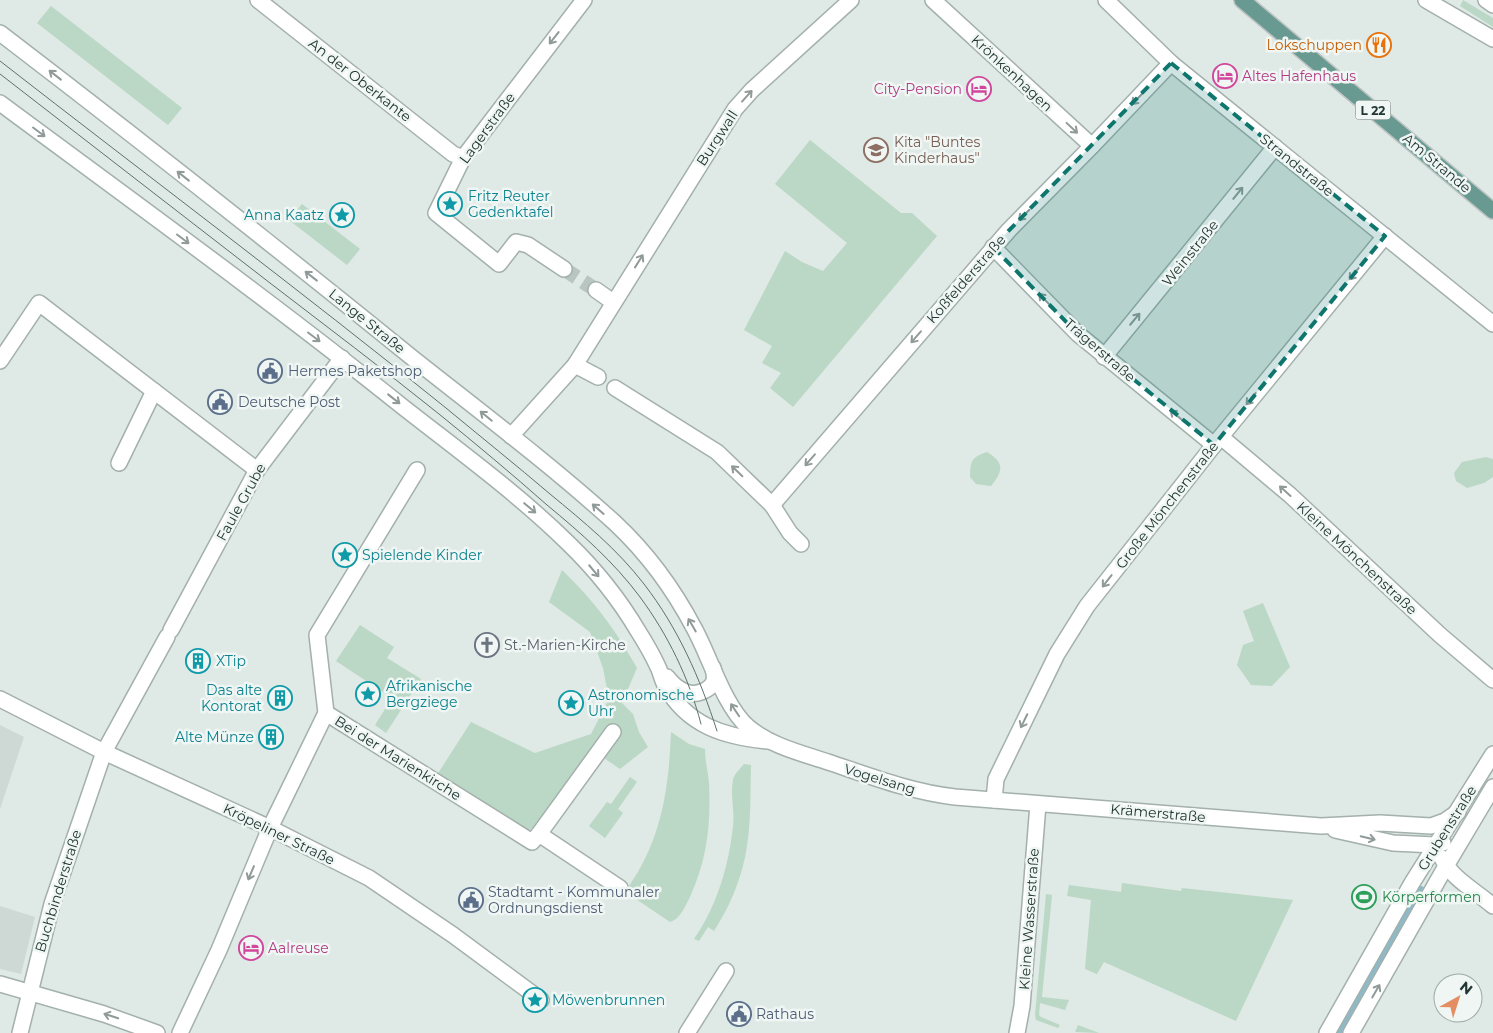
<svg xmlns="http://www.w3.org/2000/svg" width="1493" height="1033" viewBox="0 0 1493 1033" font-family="Montserrat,sans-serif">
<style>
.built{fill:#ced8d4}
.green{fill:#bad8c5}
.water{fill:#8cbac9}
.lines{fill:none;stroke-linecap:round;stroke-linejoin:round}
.canal{stroke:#8cbac9;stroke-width:21}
.minor-tunnel{stroke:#b9c5c1;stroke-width:15;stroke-dasharray:15 8;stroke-linecap:butt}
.minor-casing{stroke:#a3b0ac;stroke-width:18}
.major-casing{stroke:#bdc3c2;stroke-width:18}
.minor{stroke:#fff;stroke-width:15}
.major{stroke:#689a92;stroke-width:15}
.tram{stroke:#5c736f;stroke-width:1}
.oneway{stroke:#909b99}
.marked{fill:#0f766e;fill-opacity:0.2;stroke:#0f766e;stroke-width:4;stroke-dasharray:10 6;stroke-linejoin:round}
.labels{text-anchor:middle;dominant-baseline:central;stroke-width:5;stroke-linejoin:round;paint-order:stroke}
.shield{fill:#eff6f3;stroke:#60706d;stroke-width:1}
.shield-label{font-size:12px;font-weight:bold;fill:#223733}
.food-label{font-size:14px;fill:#c56008;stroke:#eff6f3;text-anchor:end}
.street-label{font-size:14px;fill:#223733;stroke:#eff6f3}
.hotel-label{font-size:14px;fill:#b23c85;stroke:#eff6f3;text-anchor:start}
.education-label{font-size:14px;fill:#785e54;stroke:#eff6f3;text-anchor:start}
.culture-label{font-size:14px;fill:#0d838f;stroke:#eff6f3;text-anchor:start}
.service-label{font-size:14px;fill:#4e5e75;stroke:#eff6f3;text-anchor:start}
.worship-label{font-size:14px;fill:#5b616d;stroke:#eff6f3;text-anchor:start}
.leisure-label{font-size:14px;fill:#27864d;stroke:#eff6f3;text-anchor:start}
</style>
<rect width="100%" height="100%" fill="#dfe9e5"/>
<g class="built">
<path d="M 0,725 L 24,737 L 0,809 Z"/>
<path d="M 0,906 L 35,917 L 21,974 L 0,969 Z"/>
</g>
<g class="green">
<path d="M 1463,0 L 1493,18 L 1493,27 L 1460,6 Z"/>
<path d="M 51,6 L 182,108 L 168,125 L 37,23 Z"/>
<path d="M 810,140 L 901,213 L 912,213 L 937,236 L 793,407 L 770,388 L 781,373 L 762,363 L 772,346 L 744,330 L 785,251 L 802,262 L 823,271 L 847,243 L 775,184 Z"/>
<path d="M 302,204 L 360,249 L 347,265 L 289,220 Z"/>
<path d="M 987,452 C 1005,463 1003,471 991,486 L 976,484 L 970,477 C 970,461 972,457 987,452 Z"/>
<path d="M 1486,457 L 1493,459 L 1493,477 L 1484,483 L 1467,488 L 1456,481 L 1454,473 L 1462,462 Z"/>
<path d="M 562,570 C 595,602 615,629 637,668 L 622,703 L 633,714 L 639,732 L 648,747 L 620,769 L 604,758 L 607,752 L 539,834 L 531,828 L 525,837 L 433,781 L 471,722 L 535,753 L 591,734 L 609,699 L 603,668 L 590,632 L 549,602 Z"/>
<path d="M 1263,603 L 1290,667 L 1272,686 L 1251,685 L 1237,665 L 1243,645 L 1254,641 L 1243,611 Z"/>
<path d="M 360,625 L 394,647 L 387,658 L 421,679 L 386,733 L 375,725 L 392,698 L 336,661 Z"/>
<path d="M 671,732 L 689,744 L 705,749 C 705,761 708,772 709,783 C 711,826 707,860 689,899 C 684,908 680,919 670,922 L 633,897 L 629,886 C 662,839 669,787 671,732 Z"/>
<path d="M 744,764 L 751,765 C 750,802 752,843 739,879 C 733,898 724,915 714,931 L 708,927 L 699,941 L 694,939 C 717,906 729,865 733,826 C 735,811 730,795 733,780 C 734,774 741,768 744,764 Z"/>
<path d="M 630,777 L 637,782 L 618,809 L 623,813 L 605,838 L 589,826 L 607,802 L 611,804 Z"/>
<path d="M 1122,883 L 1181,891 L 1182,888 L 1293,900 L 1236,1021 L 1104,962 L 1097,974 L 1085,969 L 1091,900 L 1067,896 L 1069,885 L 1121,892 Z"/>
<path d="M 1046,894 L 1052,895 L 1042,997 L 1069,1000 L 1065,1010 L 1040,1003 L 1039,1015 L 1041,1017 L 1060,1025 L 1058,1028 L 1036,1020 L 1035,1015 Z"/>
<path d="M 1078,1025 L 1099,1033 L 1075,1032 Z"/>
</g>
<circle class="water" cx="535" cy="999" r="12"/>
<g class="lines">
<path class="canal" d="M 1341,1033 L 1418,896"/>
<path class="minor-tunnel" d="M 564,269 L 596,290"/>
<defs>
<g id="minor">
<path d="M 258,0 L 453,154 L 463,158"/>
<path d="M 933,0 L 1092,146"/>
<path d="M 1106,0 L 1171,63 L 1493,324"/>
<path d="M 1426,0 L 1493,39"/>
<path d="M 1486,0 L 1493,5"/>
<path d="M 0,33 C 140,140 278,249 415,360 C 482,413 551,465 615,523 C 646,552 674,590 694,628 C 710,657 724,706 748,727 C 771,746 801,753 828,762 C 870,776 911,792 955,797 L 1321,826 L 1380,823 L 1431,826 L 1445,821 L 1458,812"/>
<path d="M 0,103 C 135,203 272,302 403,407 C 459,451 517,493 568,543 C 595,569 619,599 638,631 C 645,642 652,654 658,667 C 661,673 662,680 665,685 C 687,726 725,737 768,741"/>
<path d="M 993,247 L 1078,334 L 1214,445"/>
<path d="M 564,269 L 528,245 L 516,242 L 499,264 L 436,213 L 463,158 L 584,0"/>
<path d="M 596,290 L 613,302"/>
<path d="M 1104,357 L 1275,147"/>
<path d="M 0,361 L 39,303 L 257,470"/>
<path d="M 575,365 L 598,377"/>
<path d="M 615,388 L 717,452 L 772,505 L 790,533 L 801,544"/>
<path d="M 511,436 L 575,365 L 735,109 L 752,90 L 851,0"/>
<path d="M 1221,437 L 1290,495 L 1440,635 L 1493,680"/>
<path d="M 119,463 L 154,391"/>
<path d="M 772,505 L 1009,230 L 1092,146 L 1171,63"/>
<path d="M 171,630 L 257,470 L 342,358"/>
<path d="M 667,677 C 672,683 677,689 686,692 C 695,696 710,691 714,681 C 715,677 714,672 713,668"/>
<path d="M 0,699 L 104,752 L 270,828 L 369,878 L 453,935 L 541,1000"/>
<path d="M 326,713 L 532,842 L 539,834 L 620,888"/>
<path d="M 326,713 L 317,635 L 417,470"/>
<path d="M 994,800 L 996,779 L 1057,654 L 1087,606 L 1214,445 L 1385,236"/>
<path d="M 1335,830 L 1393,843 L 1435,845 L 1443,843"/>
<path d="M 539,834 L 613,732"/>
<path d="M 1442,858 C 1452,879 1476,891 1493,906"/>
<path d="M 0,984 L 104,1014 L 157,1033"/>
<path d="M 20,1033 L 52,904 L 104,752 L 167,637"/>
<path d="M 180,1033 L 219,950 L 270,828 L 326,713"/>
<path d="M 687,1033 L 726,971"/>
<path d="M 1017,1033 L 1022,1006 L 1038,804"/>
<path d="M 1327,1033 L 1412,883 L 1493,754"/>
<path d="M 1351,1033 L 1446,866 L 1493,787"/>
</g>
<path id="major" d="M 1242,0 L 1493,211"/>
</defs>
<use href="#minor" class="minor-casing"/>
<use href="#major" class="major-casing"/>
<use href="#minor" class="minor"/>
<use href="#major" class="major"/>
<g class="tram">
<path d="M 0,61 C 149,177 300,290 446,408 C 481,437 516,465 550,494 C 584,522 617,549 644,584 C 678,628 700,678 717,731"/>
<path d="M 0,74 C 90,144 180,213 270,283 C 326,326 383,369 439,414 C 476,444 512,474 547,505 C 581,533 614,562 640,597 C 668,635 689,678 701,724"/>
</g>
</g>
<defs><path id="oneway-shaft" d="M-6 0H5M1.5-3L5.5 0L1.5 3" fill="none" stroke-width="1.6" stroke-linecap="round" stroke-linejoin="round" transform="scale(1.25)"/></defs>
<g class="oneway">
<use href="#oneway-shaft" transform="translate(554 38) rotate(128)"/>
<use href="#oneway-shaft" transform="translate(55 75) rotate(-142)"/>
<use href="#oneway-shaft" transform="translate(747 96) rotate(-48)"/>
<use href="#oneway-shaft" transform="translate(1137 99) rotate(134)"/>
<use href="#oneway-shaft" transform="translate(1072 128) rotate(43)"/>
<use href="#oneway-shaft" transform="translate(39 132) rotate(37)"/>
<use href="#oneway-shaft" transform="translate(183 176) rotate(-142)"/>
<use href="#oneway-shaft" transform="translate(1238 193) rotate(-51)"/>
<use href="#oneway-shaft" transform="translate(1024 215) rotate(135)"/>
<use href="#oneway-shaft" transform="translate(183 239) rotate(37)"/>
<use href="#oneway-shaft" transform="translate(639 261) rotate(-58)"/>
<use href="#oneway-shaft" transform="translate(1354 274) rotate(129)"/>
<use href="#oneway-shaft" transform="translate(311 276) rotate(-142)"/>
<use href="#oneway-shaft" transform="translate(1044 299) rotate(-134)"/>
<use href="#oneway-shaft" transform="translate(1135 319) rotate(-50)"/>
<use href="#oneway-shaft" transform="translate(314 337) rotate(37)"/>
<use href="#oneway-shaft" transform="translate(916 337) rotate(131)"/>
<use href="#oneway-shaft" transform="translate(394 399) rotate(38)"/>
<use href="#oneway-shaft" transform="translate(1251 399) rotate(129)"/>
<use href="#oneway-shaft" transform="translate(1176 415) rotate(-141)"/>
<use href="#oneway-shaft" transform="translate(486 416) rotate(-141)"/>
<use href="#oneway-shaft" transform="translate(810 460) rotate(131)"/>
<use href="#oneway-shaft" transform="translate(737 471) rotate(-136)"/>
<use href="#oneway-shaft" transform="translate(1285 491) rotate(-138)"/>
<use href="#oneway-shaft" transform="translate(530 508) rotate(40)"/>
<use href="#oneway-shaft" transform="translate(598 509) rotate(-139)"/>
<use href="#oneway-shaft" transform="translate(594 571) rotate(50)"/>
<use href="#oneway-shaft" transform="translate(1107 581) rotate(128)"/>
<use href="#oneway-shaft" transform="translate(692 625) rotate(-120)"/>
<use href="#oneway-shaft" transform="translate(735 710) rotate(-124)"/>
<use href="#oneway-shaft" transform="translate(1024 721) rotate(116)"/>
<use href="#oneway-shaft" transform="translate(1368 838) rotate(14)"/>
<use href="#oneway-shaft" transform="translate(251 873) rotate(113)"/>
<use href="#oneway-shaft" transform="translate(1376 991) rotate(-60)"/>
<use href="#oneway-shaft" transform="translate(111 1016) rotate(-162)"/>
</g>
<path class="marked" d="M 1171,63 L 1385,236 L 1214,445 L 1078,334 L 993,247 Z"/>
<defs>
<symbol id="restaurant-ring" viewBox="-11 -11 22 22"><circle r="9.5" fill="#eff6f3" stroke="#e8710a" stroke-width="1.5"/><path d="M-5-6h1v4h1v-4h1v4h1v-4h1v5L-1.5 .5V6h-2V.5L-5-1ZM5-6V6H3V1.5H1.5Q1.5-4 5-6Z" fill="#e8710a"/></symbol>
<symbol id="hotel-ring" viewBox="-11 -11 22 22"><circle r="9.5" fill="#eff6f3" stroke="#d1479c" stroke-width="1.5"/><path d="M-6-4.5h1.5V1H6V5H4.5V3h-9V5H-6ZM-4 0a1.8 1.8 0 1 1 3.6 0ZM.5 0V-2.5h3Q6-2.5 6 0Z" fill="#d1479c"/></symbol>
<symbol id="school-ring" viewBox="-11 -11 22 22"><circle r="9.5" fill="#eff6f3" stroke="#8d6e63" stroke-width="1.5"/><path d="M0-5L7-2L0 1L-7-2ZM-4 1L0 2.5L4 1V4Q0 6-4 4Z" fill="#8d6e63"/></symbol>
<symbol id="sight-ring" viewBox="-11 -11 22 22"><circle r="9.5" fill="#eff6f3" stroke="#0f9aa8" stroke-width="1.5"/><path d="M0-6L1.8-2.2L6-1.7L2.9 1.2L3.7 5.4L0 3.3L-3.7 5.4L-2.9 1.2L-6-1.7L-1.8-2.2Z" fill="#0f9aa8"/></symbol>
<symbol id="civic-ring" viewBox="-11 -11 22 22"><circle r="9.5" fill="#eff6f3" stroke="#5c6f8a" stroke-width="1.5"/><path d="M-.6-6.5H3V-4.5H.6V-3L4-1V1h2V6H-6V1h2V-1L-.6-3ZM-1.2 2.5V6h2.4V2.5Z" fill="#5c6f8a"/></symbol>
<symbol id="church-ring" viewBox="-11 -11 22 22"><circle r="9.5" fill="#eff6f3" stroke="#6b7280" stroke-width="1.5"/><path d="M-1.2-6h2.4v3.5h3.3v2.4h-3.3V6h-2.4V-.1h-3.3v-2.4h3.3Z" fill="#6b7280"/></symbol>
<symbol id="building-ring" viewBox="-11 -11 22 22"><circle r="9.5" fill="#eff6f3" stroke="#0f9aa8" stroke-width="1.5"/><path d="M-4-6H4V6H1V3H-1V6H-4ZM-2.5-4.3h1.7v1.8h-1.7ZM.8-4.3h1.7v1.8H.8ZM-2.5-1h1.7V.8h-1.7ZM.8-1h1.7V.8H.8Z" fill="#0f9aa8"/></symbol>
<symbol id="stadium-ring" viewBox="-11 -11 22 22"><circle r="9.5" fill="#eff6f3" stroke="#2e9e5b" stroke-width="1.5"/><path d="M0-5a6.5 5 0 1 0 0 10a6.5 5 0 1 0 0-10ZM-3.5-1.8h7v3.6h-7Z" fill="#2e9e5b"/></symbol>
</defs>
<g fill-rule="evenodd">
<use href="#restaurant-ring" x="1365" y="31" width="28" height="28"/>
<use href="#hotel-ring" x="1211" y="62" width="28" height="28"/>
<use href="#hotel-ring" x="965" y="75" width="28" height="28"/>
<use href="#school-ring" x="862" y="136" width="28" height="28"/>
<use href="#sight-ring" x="436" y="190" width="28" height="28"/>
<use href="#sight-ring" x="328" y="201" width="28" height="28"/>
<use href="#civic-ring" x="256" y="357" width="28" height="28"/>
<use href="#civic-ring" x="206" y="388" width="28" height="28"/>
<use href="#sight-ring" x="331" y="541" width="28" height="28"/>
<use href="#church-ring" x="473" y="631" width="28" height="28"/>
<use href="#building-ring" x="184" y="647" width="28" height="28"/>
<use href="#sight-ring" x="354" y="680" width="28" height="28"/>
<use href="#building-ring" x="266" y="684" width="28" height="28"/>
<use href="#sight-ring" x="557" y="689" width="28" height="28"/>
<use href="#building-ring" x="257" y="723" width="28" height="28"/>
<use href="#stadium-ring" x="1350" y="883" width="28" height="28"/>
<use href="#civic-ring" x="457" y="886" width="28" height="28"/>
<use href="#hotel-ring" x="237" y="934" width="28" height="28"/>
<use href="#sight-ring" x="521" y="986" width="28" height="28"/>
<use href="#civic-ring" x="725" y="1000" width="28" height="28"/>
</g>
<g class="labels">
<rect class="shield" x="1355.5" y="100.5" width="35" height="19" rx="4"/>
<g class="shield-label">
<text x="1373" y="110">L 22</text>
</g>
<g class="food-label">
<text x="1362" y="45">Lokschuppen</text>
</g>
<g class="street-label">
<text transform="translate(1012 73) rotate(43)">Krönkenhagen</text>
<text transform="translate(360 80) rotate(38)">An der Oberkante</text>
<text transform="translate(487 128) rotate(-54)">Lagerstraße</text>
<text transform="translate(717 138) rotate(-57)">Burgwall</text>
<text transform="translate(1437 163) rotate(40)">Am Strande</text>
<text transform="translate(1297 165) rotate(39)">Strandstraße</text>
<text transform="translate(1190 253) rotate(-51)">Weinstraße</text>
<text transform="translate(966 279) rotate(-49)">Koßfelderstraße</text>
<text transform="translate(367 321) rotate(39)">Lange Straße</text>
<text transform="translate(1100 350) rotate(41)">Trägerstraße</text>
<text transform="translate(241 502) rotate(-61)">Faule Grube</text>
<text transform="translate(1167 505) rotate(-52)">Große Mönchenstraße</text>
<text transform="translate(1357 558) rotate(43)">Kleine Mönchenstraße</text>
<text transform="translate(398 758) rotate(32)">Bei der Marienkirche</text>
<text transform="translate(880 779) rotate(17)">Vogelsang</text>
<text transform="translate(1158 813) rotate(5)">Krämerstraße</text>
<text transform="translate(1447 828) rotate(-58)">Grubenstraße</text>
<text transform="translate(279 834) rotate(26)">Kröpeliner Straße</text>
<text transform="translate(58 891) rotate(-73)">Buchbinderstraße</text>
<text transform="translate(1029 919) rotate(-86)">Kleine Wasserstraße</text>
</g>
<g class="hotel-label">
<text x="1242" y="76">Altes Hafenhaus</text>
<text x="962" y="89" text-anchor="end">City-Pension</text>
<text x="268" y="948">Aalreuse</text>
</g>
<g class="education-label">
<text x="894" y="142">Kita "Buntes<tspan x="894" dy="16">Kinderhaus"</tspan></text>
</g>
<g class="culture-label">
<text x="468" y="196">Fritz Reuter<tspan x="468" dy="16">Gedenktafel</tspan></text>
<text x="324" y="215" text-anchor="end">Anna Kaatz</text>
<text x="362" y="555">Spielende Kinder</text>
<text x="216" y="661">XTip</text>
<text x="386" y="686">Afrikanische<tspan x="386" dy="16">Bergziege</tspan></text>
<text x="262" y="690" text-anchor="end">Das alte<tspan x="262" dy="16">Kontorat</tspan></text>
<text x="588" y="695">Astronomische<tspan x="588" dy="16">Uhr</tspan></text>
<text x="254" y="737" text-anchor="end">Alte Münze</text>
<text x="552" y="1000">Möwenbrunnen</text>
</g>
<g class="service-label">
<text x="288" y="371">Hermes Paketshop</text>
<text x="238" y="402">Deutsche Post</text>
<text x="488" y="892">Stadtamt - Kommunaler<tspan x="488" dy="16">Ordnungsdienst</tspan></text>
<text x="756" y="1014">Rathaus</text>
</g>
<g class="worship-label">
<text x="504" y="645">St.-Marien-Kirche</text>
</g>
<g class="leisure-label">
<text x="1382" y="897">Körperformen</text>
</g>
</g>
<g transform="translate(1458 998) rotate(39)"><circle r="24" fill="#eff6f3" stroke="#9daaa6"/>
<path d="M0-4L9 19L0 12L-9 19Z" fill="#e48d62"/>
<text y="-8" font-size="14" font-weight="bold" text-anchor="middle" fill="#223733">N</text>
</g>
</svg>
